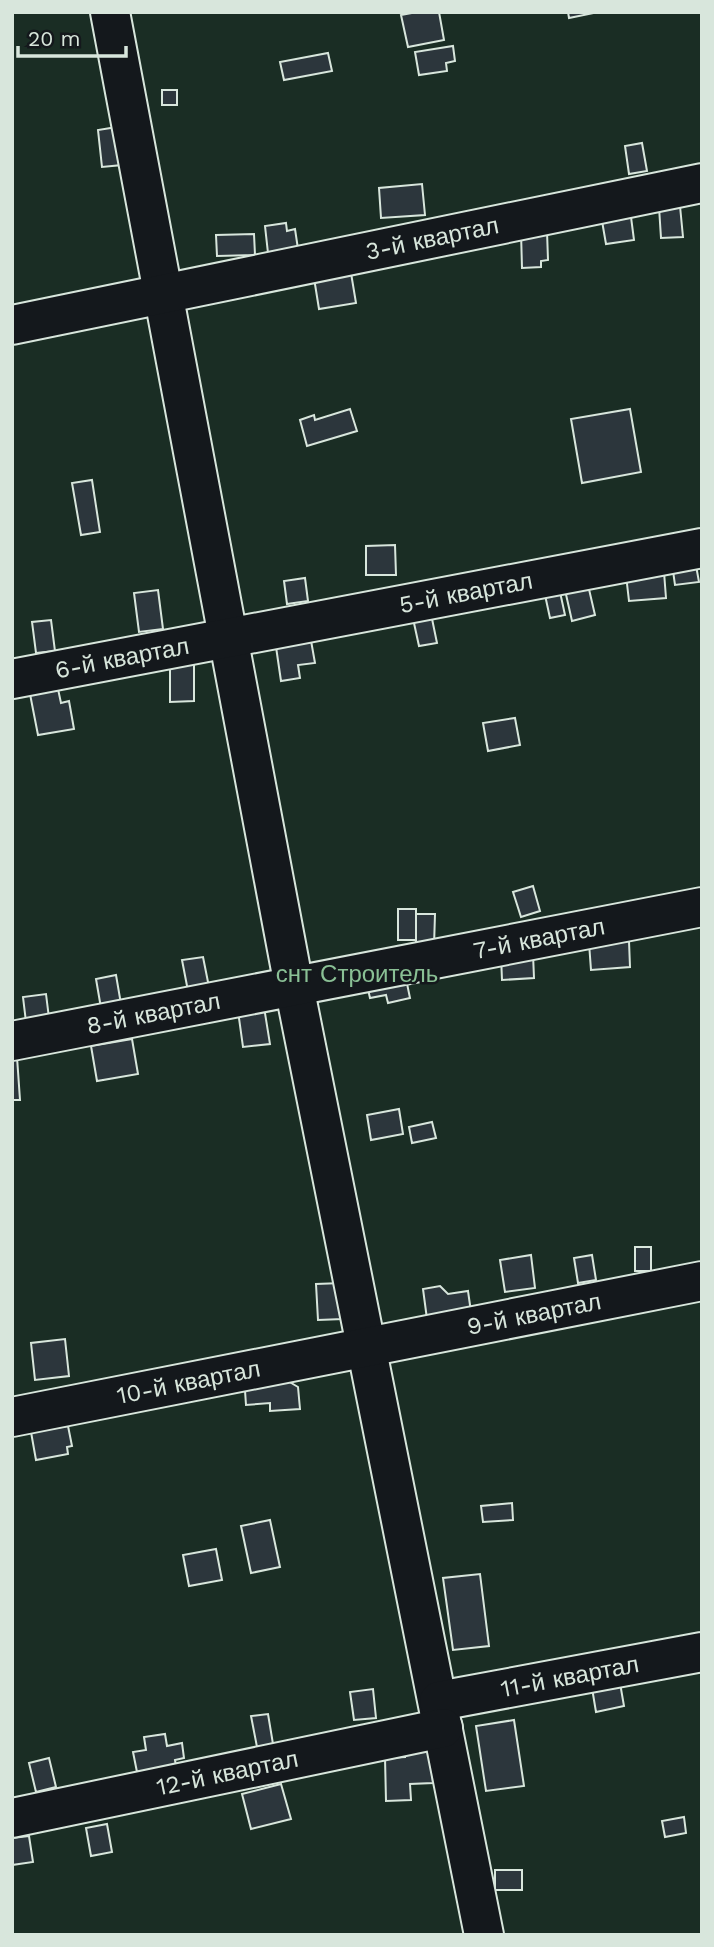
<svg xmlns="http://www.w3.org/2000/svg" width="714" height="1947" viewBox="0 0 714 1947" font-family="'Work Sans',sans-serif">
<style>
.green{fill:#1a2d24;stroke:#939e99;stroke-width:2}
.building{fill:#2c363c;stroke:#d8e6dc;stroke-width:2}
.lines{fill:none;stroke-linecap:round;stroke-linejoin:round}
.minor-casing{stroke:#d8e6dc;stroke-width:42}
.minor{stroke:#14181c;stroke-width:38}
.labels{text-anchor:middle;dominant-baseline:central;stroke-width:5;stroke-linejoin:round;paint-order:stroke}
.street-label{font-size:24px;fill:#d8e6dc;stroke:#14181c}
.park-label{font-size:24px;fill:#8ac095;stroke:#14181c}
</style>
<rect width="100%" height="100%" fill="#14181c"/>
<rect class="green" x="12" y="12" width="690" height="1923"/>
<g class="building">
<path d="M 417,12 L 439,12 L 444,40 L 408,47 L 401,15 Z"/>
<path d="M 568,12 L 593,12 L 594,13 L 569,18 Z"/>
<path d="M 453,46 L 455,61 L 446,63 L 447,71 L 419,75 L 415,52 Z"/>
<path d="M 328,53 L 332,71 L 284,80 L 280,62 Z"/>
<rect x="162" y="90" width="15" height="15"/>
<path d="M 117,127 L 122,165 L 102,167 L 98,130 Z"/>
<path d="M 642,143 L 647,171 L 629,174 L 625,146 Z"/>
<path d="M 422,184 L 425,215 L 381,218 L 379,188 Z"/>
<path d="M 680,206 L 683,237 L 661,238 L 659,207 Z"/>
<path d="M 631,217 L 634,240 L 606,244 L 602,221 Z"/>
<path d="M 286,223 L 287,231 L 295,229 L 298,249 L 268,253 L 265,226 Z"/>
<path d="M 547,231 L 548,260 L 541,261 L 541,267 L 522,268 L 521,232 Z"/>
<path d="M 254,234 L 255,255 L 217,256 L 216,235 Z"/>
<path d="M 351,273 L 356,303 L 319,309 L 314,278 Z"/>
<path d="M 350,409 L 357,431 L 307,446 L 300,420 L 314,415 L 315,420 Z"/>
<path d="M 630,409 L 641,472 L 582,483 L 571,419 Z"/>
<path d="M 92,480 L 100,532 L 81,535 L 72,483 Z"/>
<path d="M 395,545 L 396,575 L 366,575 L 366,546 Z"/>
<path d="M 695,560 L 699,582 L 675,585 L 672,564 Z"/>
<path d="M 664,572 L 666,598 L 629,601 L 626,575 Z"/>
<path d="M 305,578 L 308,601 L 287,604 L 284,581 Z"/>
<path d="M 588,585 L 595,615 L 572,621 L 565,590 Z"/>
<path d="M 158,590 L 163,629 L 139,632 L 134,593 Z"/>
<path d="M 560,592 L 565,615 L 550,618 L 545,595 Z"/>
<path d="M 430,609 L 437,643 L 419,646 L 412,614 Z"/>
<path d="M 51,620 L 55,651 L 36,653 L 32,622 Z"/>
<path d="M 310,635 L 315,663 L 298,665 L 300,678 L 281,681 L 275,640 Z"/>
<path d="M 194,661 L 194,701 L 170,702 L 170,662 Z"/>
<path d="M 58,689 L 61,703 L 69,701 L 74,729 L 38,735 L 30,694 Z"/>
<path d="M 515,718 L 520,745 L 488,751 L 483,723 Z"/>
<path d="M 533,886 L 540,911 L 521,917 L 513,892 Z"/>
<rect x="398" y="909" width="18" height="31"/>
<path d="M 416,914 L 435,914 L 434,946 L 416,946 Z"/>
<path d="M 629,941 L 630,967 L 591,970 L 589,943 Z"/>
<path d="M 533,954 L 534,978 L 502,980 L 501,956 Z"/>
<path d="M 203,957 L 209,987 L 188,991 L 182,960 Z"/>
<path d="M 404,969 L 410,998 L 388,1003 L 386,995 L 370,998 L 365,976 Z"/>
<path d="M 116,975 L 121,1004 L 101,1008 L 96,979 Z"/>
<path d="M 46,994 L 50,1026 L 26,1022 L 23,997 Z"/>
<path d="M 264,1007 L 270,1044 L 243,1047 L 238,1011 Z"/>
<path d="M 132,1039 L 138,1074 L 97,1081 L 91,1046 Z"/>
<path d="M 12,1057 L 17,1057 L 20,1100 L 12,1100 Z"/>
<path d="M 399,1109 L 403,1134 L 371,1140 L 367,1115 Z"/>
<path d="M 432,1122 L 436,1138 L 412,1143 L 409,1127 Z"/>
<rect x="635" y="1247" width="16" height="24"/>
<path d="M 531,1255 L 535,1288 L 505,1292 L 500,1260 Z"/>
<path d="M 592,1255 L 596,1280 L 578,1283 L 574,1258 Z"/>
<path d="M 342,1283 L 343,1319 L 318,1320 L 316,1284 Z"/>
<path d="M 440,1286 L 448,1294 L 468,1291 L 471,1312 L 427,1319 L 423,1289 Z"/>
<path d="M 65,1339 L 69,1376 L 35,1380 L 31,1343 Z"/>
<path d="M 276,1374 L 298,1387 L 300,1409 L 270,1411 L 270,1403 L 246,1405 L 244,1376 Z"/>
<path d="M 68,1426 L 72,1446 L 67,1447 L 68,1454 L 36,1460 L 31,1432 Z"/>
<path d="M 512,1503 L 513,1520 L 483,1522 L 481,1506 Z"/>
<path d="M 270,1520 L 280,1567 L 251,1573 L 241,1526 Z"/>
<path d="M 216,1549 L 222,1580 L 189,1586 L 183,1555 Z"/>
<path d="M 480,1574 L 489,1646 L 453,1650 L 443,1578 Z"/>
<path d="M 620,1683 L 624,1706 L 596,1712 L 592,1688 Z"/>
<path d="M 373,1689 L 376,1718 L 354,1720 L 350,1692 Z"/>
<path d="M 268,1714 L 273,1744 L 257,1747 L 251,1716 Z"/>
<path d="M 514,1720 L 524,1786 L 486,1791 L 476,1726 Z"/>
<path d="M 165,1734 L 167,1746 L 182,1743 L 184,1758 L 175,1760 L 176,1766 L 137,1772 L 133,1752 L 146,1750 L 144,1737 Z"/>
<path d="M 431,1750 L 433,1783 L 410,1784 L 411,1800 L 386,1801 L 385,1758 L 405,1757 L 405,1751 Z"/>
<path d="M 49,1758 L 56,1787 L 36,1792 L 29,1763 Z"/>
<path d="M 281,1784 L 291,1819 L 251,1829 L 242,1794 Z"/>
<path d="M 684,1817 L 686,1833 L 665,1837 L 662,1821 Z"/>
<path d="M 107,1824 L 112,1852 L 91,1856 L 86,1828 Z"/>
<path d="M 29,1836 L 33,1862 L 12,1865 L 12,1838 Z"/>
<rect x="495" y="1870" width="27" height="20"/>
</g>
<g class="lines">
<defs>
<g id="minor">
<path d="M 110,12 L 294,986 L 484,1935"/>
<path id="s1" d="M 12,325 L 702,183"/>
<path id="s2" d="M 12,679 L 702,548"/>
<path id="s3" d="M 12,1041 L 702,907"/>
<path id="s4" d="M 12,1417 L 702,1281"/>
<path id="s5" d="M 439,1701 L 702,1652"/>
<path id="s6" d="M 12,1818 L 443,1728"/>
</g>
</defs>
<use href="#minor" class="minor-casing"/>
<use href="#minor" class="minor"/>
</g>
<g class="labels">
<g class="street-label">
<text stroke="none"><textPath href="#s1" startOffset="429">3-й квартал</textPath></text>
<text stroke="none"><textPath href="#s2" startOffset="462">5-й квартал</textPath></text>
<text stroke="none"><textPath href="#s2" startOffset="112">6-й квартал</textPath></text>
<text stroke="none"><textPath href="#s3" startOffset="537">7-й квартал</textPath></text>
<text stroke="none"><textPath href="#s3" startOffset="144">8-й квартал</textPath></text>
<text stroke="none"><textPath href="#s4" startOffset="532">9-й квартал</textPath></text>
<text stroke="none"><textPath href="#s4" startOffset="180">10-й квартал</textPath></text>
<text stroke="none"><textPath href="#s5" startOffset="133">11-й квартал</textPath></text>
<text stroke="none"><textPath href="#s6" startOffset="220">12-й квартал</textPath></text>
</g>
<g class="park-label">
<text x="357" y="974">снт Строитель</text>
</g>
</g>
<rect width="714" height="1947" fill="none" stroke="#d8e6dc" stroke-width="28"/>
<path d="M18 46v10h108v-10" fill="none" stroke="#d8e6dc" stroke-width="3.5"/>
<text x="28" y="46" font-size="21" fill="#d8e6dc" stroke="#14181c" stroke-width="5" paint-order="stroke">20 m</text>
</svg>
